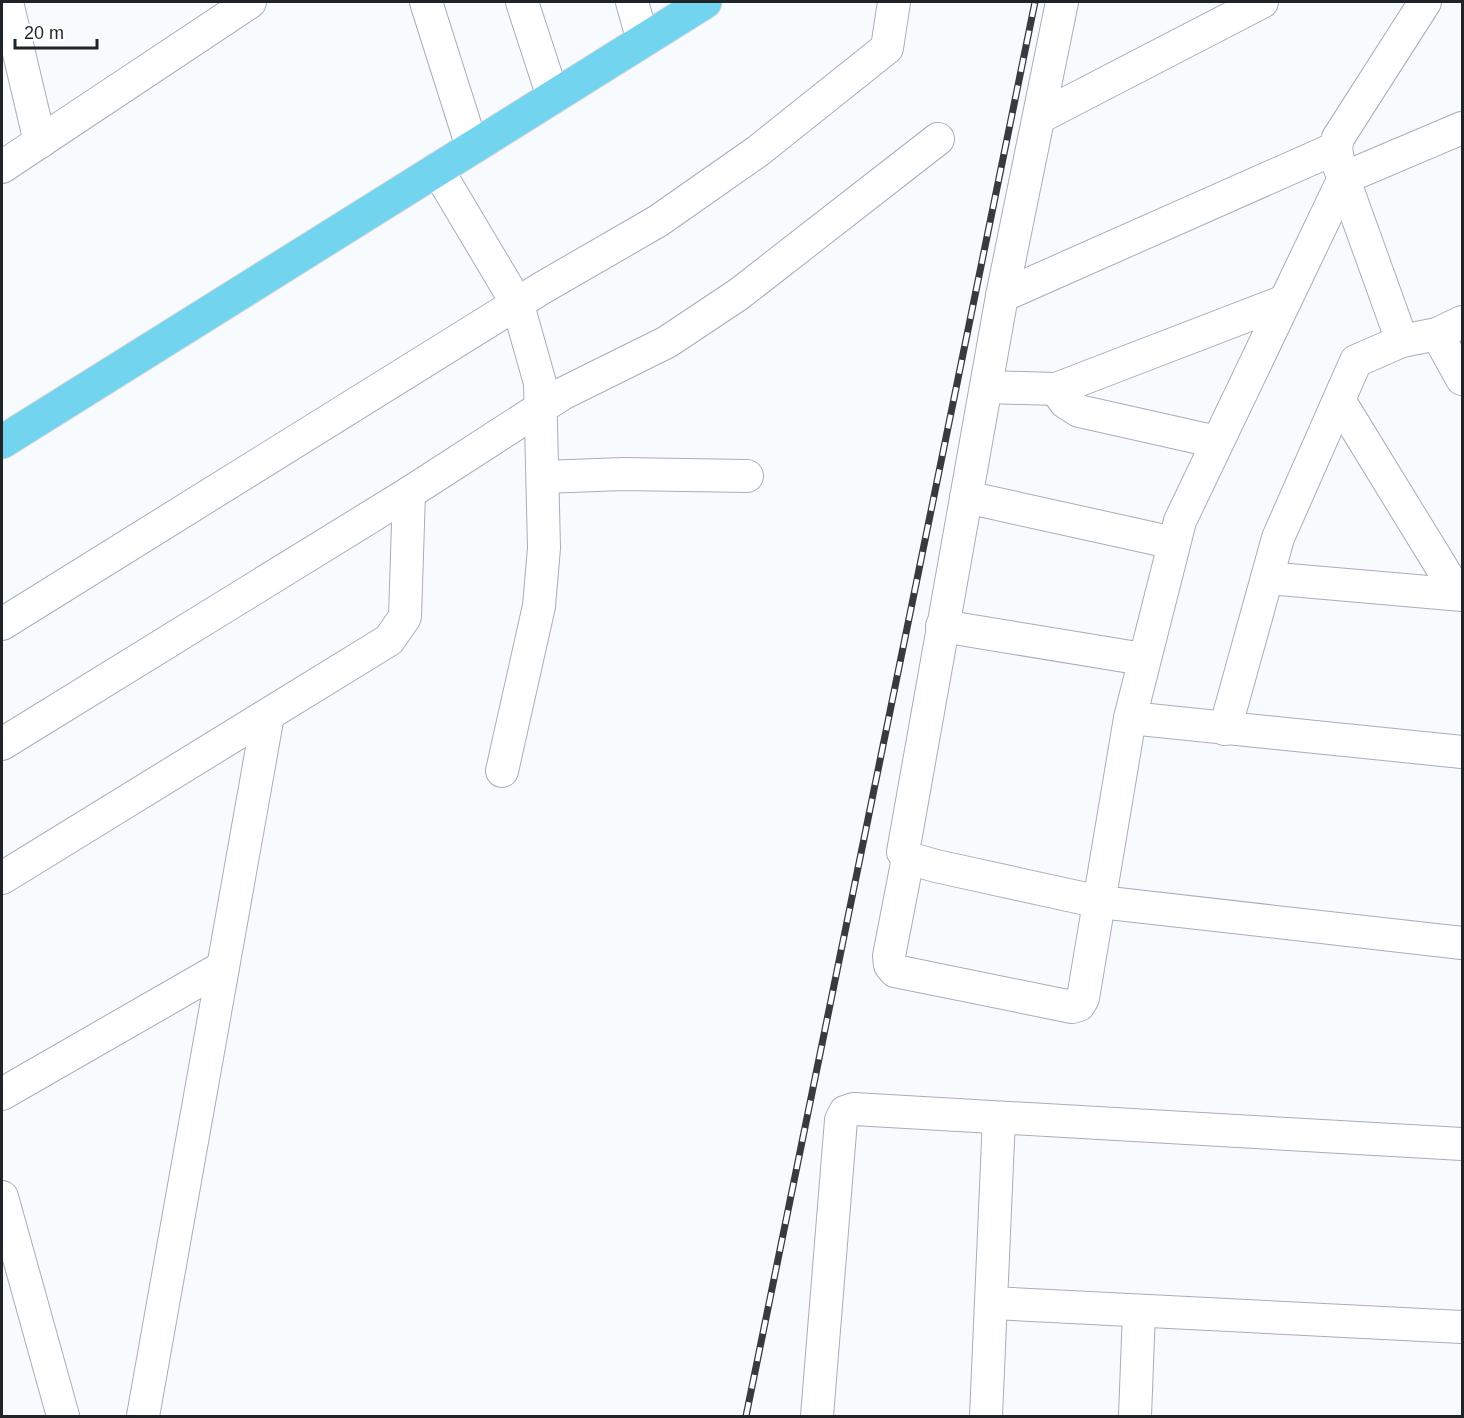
<svg xmlns="http://www.w3.org/2000/svg" width="1464" height="1418" viewBox="0 0 1464 1418" font-family="Arial,sans-serif">
<style>
.lines{fill:none;stroke-linecap:round;stroke-linejoin:round}
.minor-casing{stroke:#a3afbd;stroke-width:34}
.major-casing{stroke:#d7d8d8;stroke-width:35}
.minor{stroke:#fff;stroke-width:32}
.major{stroke:#73d4ef;stroke-width:33}
.rail-casing{stroke:#373b40;stroke-width:7}
.rail{stroke:#fff;stroke-width:4.5;stroke-dasharray:14;stroke-linecap:butt}
</style>
<rect width="100%" height="100%" fill="#f8fbfe"/>
<g class="lines">
<defs>
<g id="minor">
<path d="M 7,2 L 40,142"/>
<path d="M 426,2 L 472,147"/>
<path d="M 522,2 L 553,97"/>
<path d="M 632,2 L 643,41"/>
<path d="M 1062,2 L 1002,296 L 903,852 L 908,858 L 936,866 L 1100,902 L 1462,943"/>
<path d="M 1040,117 L 1262,2"/>
<path d="M 2,167 L 250,2"/>
<path d="M 437,169 L 518,305 L 540,383 L 544,548 L 539,606 L 502,771"/>
<path d="M 1002,296 L 1336,148"/>
<path d="M 1437,334 L 1462,379"/>
<path d="M 1402,341 L 1339,166 L 1336,148 L 1338,138 L 1425,2"/>
<path d="M 986,387 L 1056,389 L 1285,301"/>
<path d="M 1056,389 L 1065,402 L 1079,411 L 1217,442"/>
<path d="M 1339,400 L 1458,594"/>
<path d="M 544,477 L 623,474 L 747,476"/>
<path d="M 966,497 L 1174,543"/>
<path d="M 1267,578 L 1462,595"/>
<path d="M 2,624 L 542,288 L 658,221 L 758,151 L 887,48 L 894,2"/>
<path d="M 942,626 L 1143,659"/>
<path d="M 1130,718 L 1462,752"/>
<path d="M 1225,729 L 1278,538 L 1356,361 L 1402,341 L 1437,334 L 1462,322"/>
<path d="M 2,744 L 409,493 L 562,394 L 667,342 L 739,294 L 938,139"/>
<path d="M 908,858 L 889,956 L 890,965 L 895,971 L 1072,1007 L 1079,1005 L 1083,998 L 1130,718 L 1180,521 L 1344,178 L 1462,128"/>
<path d="M 2,878 L 389,640 L 405,617 L 409,493"/>
<path d="M 2,1094 L 223,967"/>
<path d="M 2,1197 L 63,1416"/>
<path d="M 992,1303 L 1462,1327"/>
<path d="M 143,1416 L 268,715"/>
<path d="M 817,1416 L 841,1120 L 845,1112 L 854,1109 L 1462,1144"/>
<path d="M 986,1416 L 999,1118"/>
<path d="M 1135,1416 L 1139,1311"/>
</g>
<path id="major" d="M 2,442 L 705,2"/>
</defs>
<use href="#minor" class="minor-casing"/>
<use href="#major" class="major-casing"/>
<use href="#minor" class="minor"/>
<use href="#major" class="major"/>
<defs>
<path id="rail" d="M 746,1416 L 1035,2"/>
</defs>
<use href="#rail" class="rail-casing"/>
<use href="#rail" class="rail"/>
</g>
<rect width="1464" height="1418" fill="none" stroke="#1f2429" stroke-width="6"/>
<path d="M15 39v9h82v-9" fill="none" stroke="#1f2429" stroke-width="3"/>
<text x="24" y="39" font-size="18" fill="#1f2429" stroke="#ffffff" stroke-width="4.5" paint-order="stroke">20 m</text>
</svg>
